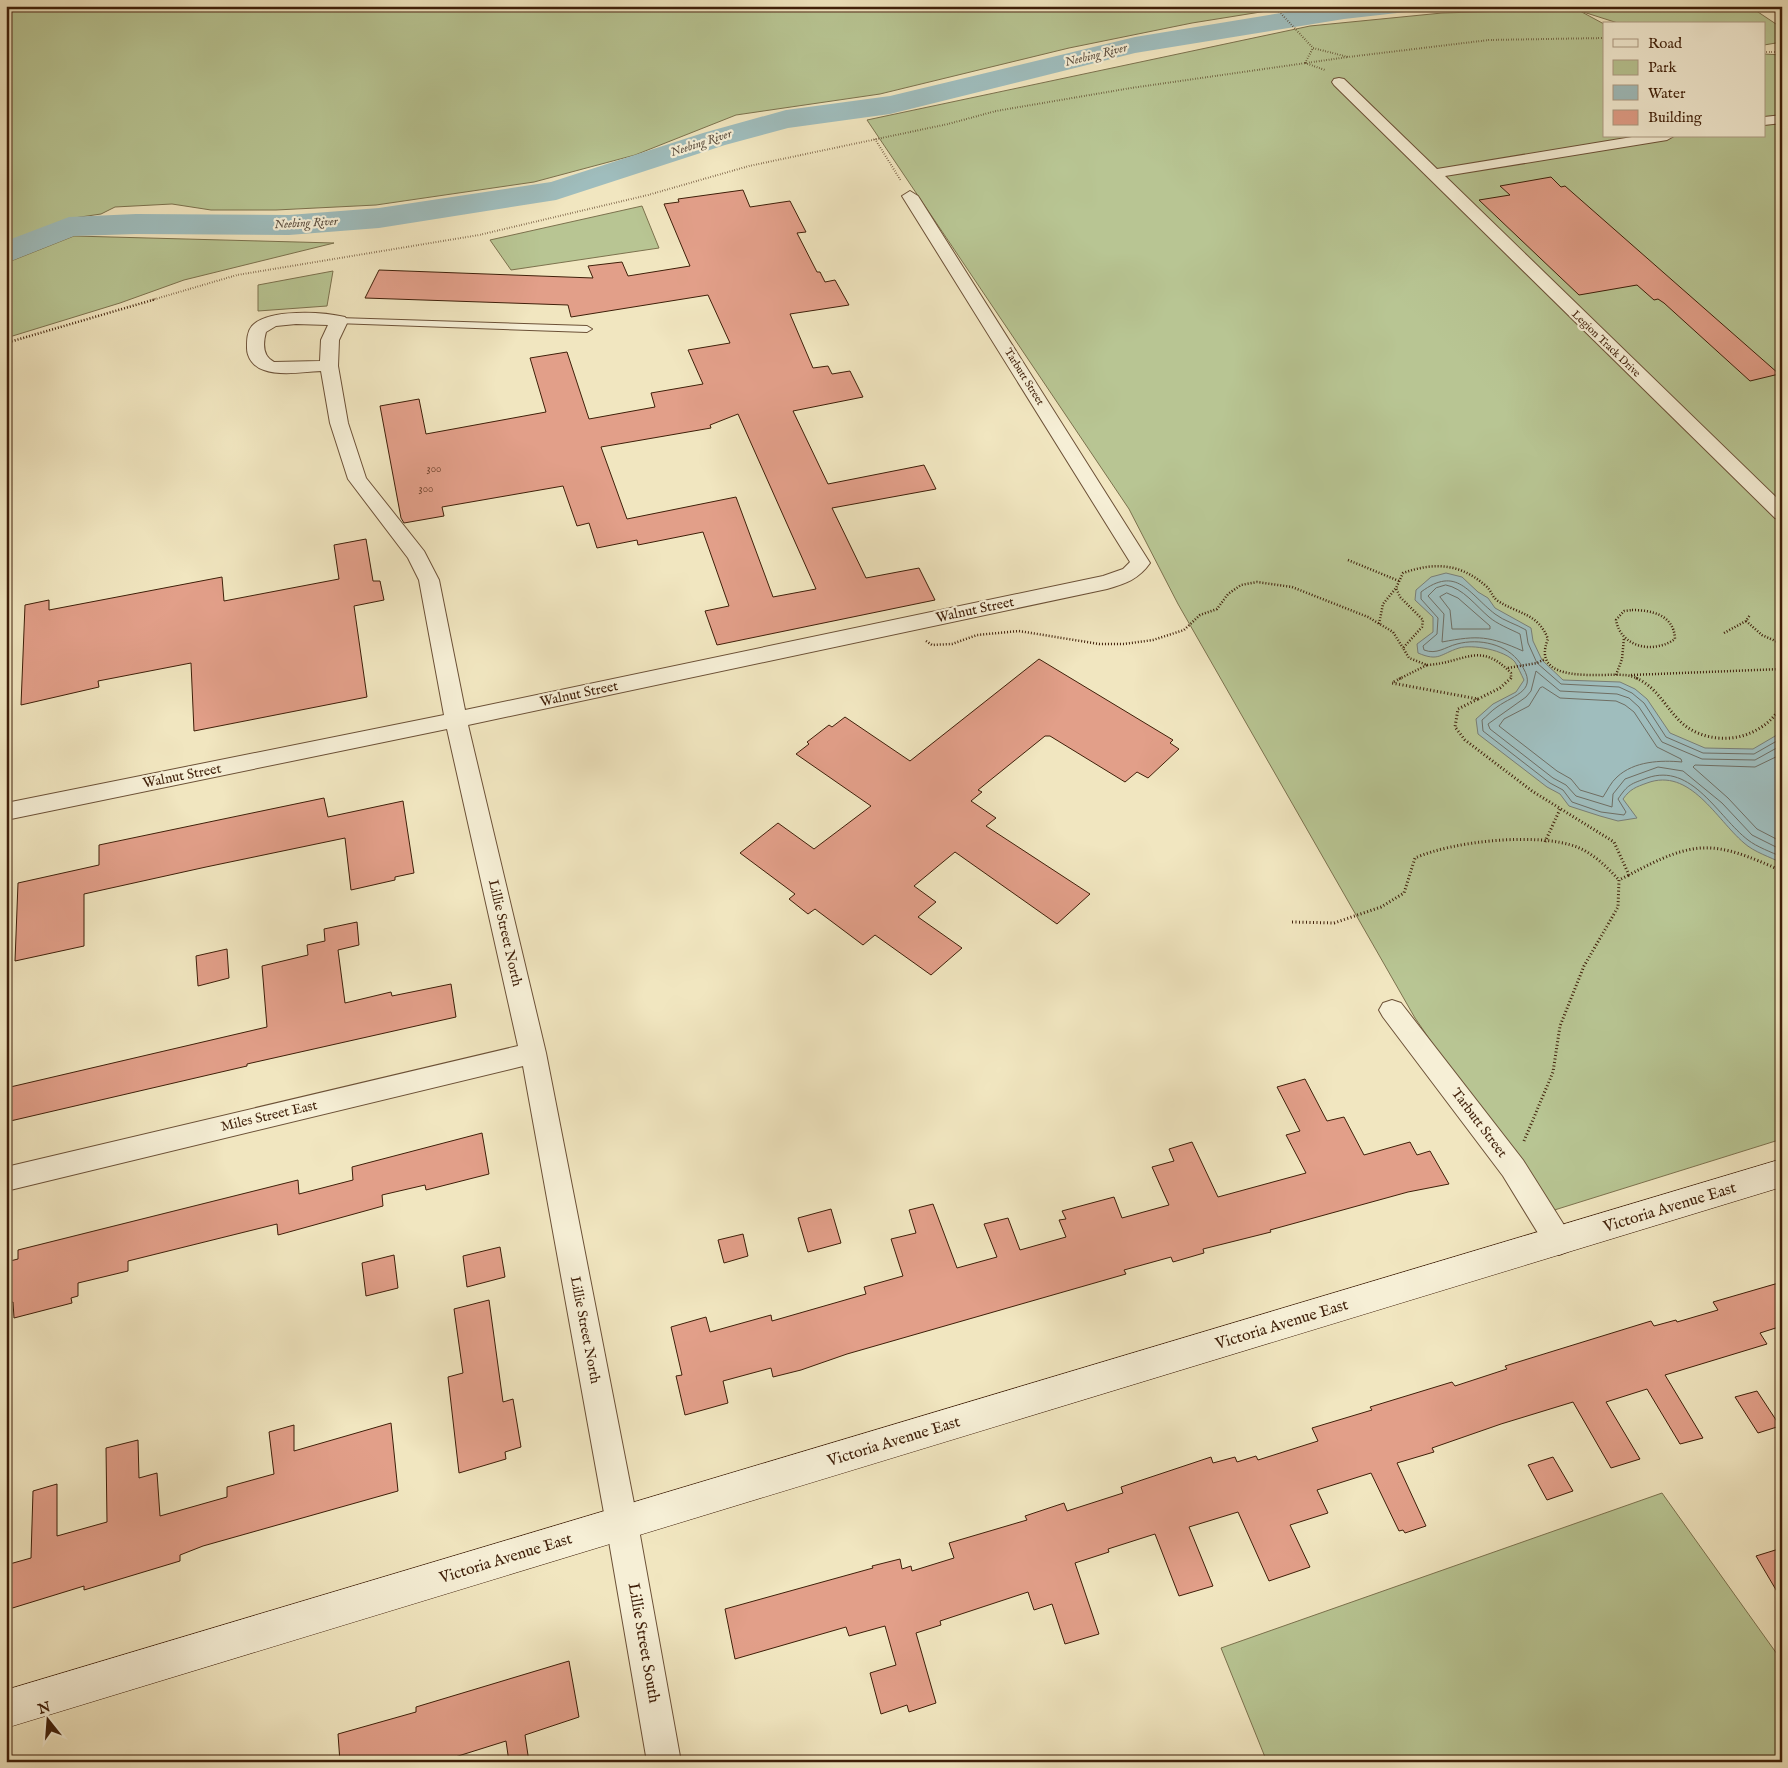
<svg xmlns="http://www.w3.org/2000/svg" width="1788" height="1768" viewBox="0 0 1788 1768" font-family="'IM FELL English',serif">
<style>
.green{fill:#b8c593;stroke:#7c724e}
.water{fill:#9fbdbd;stroke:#797e75}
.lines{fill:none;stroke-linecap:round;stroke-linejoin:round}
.shore{stroke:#6f6e63;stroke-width:1}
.river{fill:#9fbdbd;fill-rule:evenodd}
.building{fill:#e29f89;stroke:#3f1f09;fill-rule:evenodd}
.lane-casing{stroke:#6c5137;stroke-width:2}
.street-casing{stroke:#6c5137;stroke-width:2}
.secondary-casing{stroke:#3f1f09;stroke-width:1}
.path-far2{stroke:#3f1f09;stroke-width:2;stroke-dasharray:0.5 2;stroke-linecap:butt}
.path-far1{stroke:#3f1f09;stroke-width:2.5;stroke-dasharray:1 2;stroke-linecap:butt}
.path{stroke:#3f1f09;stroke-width:3;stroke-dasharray:1 2.5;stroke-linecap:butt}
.lane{fill:#f6efd6;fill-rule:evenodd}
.street{fill:#f6efd6;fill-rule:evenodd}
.secondary{fill:#f6efd6;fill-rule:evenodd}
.labels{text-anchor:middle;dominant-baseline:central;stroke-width:4.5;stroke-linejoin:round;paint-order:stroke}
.far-street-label{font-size:11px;fill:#3f1f09;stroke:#f6efd6}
.number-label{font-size:11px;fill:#683f29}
.far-water-label{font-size:12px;font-style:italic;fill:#5c4e3f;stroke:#f6efd6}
.street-label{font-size:14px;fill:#3f1f09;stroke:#f6efd6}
.near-street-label{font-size:16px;fill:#3f1f09;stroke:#f6efd6}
</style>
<rect width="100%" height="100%" fill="#f1e6c0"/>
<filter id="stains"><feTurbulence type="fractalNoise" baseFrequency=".004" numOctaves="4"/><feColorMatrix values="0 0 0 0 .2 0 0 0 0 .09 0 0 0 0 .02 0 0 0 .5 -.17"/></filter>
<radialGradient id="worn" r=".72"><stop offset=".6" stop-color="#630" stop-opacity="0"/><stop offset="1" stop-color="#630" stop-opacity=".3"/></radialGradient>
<g class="green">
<path d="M 6,6 L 1298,6 L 1192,23 L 1069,48 L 880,94 L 736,115 L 635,155 L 534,182 L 376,205 L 276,210 L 211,210 L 172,204 L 115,207 L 101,214 L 67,219 L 69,227 L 6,253 Z"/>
<path d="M 1674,6 L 1749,6 L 1782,28 L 1782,42 L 1764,45 L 1764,24 L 1621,24 L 1580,11 L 1604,24 L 1604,136 L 1764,136 L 1764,54 L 1782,55 L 1782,1139 L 1548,1212 L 1415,1018 L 1178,604 L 1129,509 L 867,120 L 1310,26 L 1442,13 Z"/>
<path d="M 642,206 L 659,248 L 511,270 L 490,240 Z"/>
<path d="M 74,236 L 334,243 L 184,280 L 120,303 L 6,338 L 6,263 Z"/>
<path d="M 333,271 L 327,306 L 258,311 L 258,285 Z"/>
<path d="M 1662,1493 L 1782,1661 L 1782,1762 L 1267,1762 L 1221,1648 Z"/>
</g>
<path class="water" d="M 1446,573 L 1462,577 L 1478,592 L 1488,598 L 1495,608 L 1531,628 L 1533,641 L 1542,660 L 1563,680 L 1620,682 L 1635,689 L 1647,699 L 1670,733 L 1705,748 L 1753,749 L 1782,732 L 1782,863 C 1770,857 1754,852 1744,843 C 1716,819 1690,767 1647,783 C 1636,787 1630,789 1623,799 L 1637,818 L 1618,821 L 1600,816 L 1569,806 L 1560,794 L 1547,787 L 1478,734 L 1476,719 L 1493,704 L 1516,692 L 1524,680 C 1521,674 1518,667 1515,662 C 1505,650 1472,644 1459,648 C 1440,654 1439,662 1418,653 L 1417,644 L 1433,632 L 1433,617 L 1415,600 L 1416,590 L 1431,577 Z"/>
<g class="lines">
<g class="shore">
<path d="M 1446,585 C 1463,588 1476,606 1489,617 C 1497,624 1510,629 1520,634 L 1523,651 C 1489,636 1479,635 1442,642 L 1444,614 L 1428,596 L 1436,588 Z"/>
<path d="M 1447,593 L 1458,598 L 1490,626 L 1490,629 L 1452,629 L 1450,610 L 1440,597 Z"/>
<path d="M 1543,687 L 1560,698 L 1616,701 L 1625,705 L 1634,712 L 1657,747 L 1681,759 L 1682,762 C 1661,760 1634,761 1617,777 C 1611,782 1607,791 1603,797 L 1580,790 L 1571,779 L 1557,771 L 1499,726 L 1504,719 L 1529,706 L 1540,688 Z"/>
<path d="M 1782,738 L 1754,754 L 1703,753 L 1666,737 L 1644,703 L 1632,693 L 1619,687 L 1561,684 L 1537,663 L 1528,643 L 1526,630 C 1516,624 1504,621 1495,614 C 1468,593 1457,565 1421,592 L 1421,599 L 1438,618 L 1437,634 L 1423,646 L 1424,650 C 1437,655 1445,647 1457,644 C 1479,638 1507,644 1520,663 C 1540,691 1515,694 1497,707 C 1491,711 1487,716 1482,720 L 1483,731 L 1550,783 L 1563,790 L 1572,802 L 1601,812 L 1624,815 L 1626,812 L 1618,799 C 1628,784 1631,784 1647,778 C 1692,762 1718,817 1748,840 C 1757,847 1771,852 1782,857"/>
<path d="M 1782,745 L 1755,760 L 1702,759 L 1662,742 L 1639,707 L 1629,698 L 1617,694 L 1560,691 L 1536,671 L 1531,691 L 1526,697 L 1488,724 L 1490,729 L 1553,778 L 1566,785 L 1576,796 L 1612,807 L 1613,794 L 1625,779 L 1658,767 L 1683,771 L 1722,803 L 1752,835 L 1782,850"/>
<path d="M 1782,754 L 1755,767 L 1695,765 L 1693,767 L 1728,798 L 1757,829 L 1782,842"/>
</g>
<path class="river" d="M 1324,6 L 1410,6 L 1406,12 L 1344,19 L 1135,53 L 890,114 L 788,128 L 725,145 L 556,200 L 379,228 L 289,235 L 136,234 L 74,236 L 6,263 L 6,241 L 69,217 L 136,214 L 289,215 L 379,208 L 551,182 L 703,133 L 786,110 L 890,96 L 1135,37 Z"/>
</g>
<g class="building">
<path d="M 1551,177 L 1561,187 L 1565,186 L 1779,374 L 1750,381 L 1664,303 L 1658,299 L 1654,300 L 1637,285 L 1579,295 L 1479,200 L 1510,195 L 1500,186 Z"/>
<path d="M 743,190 L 750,207 L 790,201 L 806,232 L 797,233 L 817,272 L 820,272 L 825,282 L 835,280 L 849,305 L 790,314 L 813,368 L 828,366 L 832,374 L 850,371 L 863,397 L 793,411 L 828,484 L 924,465 L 936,489 L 832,508 L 866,578 L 919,568 L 935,600 L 717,645 L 705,611 L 729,606 L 703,532 L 638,545 L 637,540 L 597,548 L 589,523 L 577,526 L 563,486 L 442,507 L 444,516 L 404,523 L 401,518 L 380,406 L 419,399 L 426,434 L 546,412 L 530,358 L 567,352 L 589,419 L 655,407 L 651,393 L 703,384 L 688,350 L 730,343 L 708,295 L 571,317 L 568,305 L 365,298 L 379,270 L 593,278 L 588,266 L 622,262 L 628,276 L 690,266 L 664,204 L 679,202 L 678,199 ZM 738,414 L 816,589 L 773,597 L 736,497 L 627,519 L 601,447 L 711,428 L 710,425 Z"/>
<path d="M 366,539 L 373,581 L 380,581 L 384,600 L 354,606 L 367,697 L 194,731 L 191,663 L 98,681 L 99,687 L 21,705 L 25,605 L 49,600 L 49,610 L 222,577 L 224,601 L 339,579 L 334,545 Z"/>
<path d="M 1039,659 L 1173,740 L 1170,743 L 1179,749 L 1148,778 L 1137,772 L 1125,782 L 1050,736 L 1045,736 L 978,790 L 982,792 L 971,801 L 996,818 L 986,826 L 1090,894 L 1057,924 L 955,852 L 914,886 L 936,902 L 918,917 L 962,948 L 931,975 L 875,935 L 863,945 L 815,909 L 808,914 L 789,899 L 795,894 L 740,853 L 778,823 L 814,849 L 871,806 L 796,754 L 809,744 L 807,742 L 829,725 L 832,727 L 845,717 L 910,761 Z"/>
<path d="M 324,798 L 328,817 L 403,801 L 414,873 L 395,877 L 395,880 L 351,890 L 345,838 L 206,867 L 84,894 L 84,946 L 15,961 L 18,883 L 99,865 L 99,845 Z"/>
<path d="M 357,922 L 359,945 L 338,950 L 345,1003 L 391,992 L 392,996 L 451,984 L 456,1017 L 247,1064 L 247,1066 L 6,1122 L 6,1088 L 267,1027 L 262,966 L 308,955 L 307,945 L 325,941 L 324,929 Z"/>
<path d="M 227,949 L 229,978 L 198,986 L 196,956 Z"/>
<path d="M 1305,1079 L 1327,1121 L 1344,1117 L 1364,1155 L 1410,1142 L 1417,1155 L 1430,1151 L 1449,1184 L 1408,1192 L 1270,1230 L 1271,1232 L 1203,1249 L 1204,1253 L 1173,1262 L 1171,1257 L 1124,1270 L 1126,1274 L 847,1354 L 801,1370 L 773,1377 L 771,1368 L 723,1381 L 728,1403 L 685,1415 L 676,1376 L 682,1375 L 671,1327 L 706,1317 L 710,1332 L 771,1315 L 772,1321 L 866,1294 L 864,1287 L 903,1276 L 891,1239 L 916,1233 L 909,1210 L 933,1204 L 957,1268 L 997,1257 L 984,1224 L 1008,1218 L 1020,1250 L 1066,1237 L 1059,1220 L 1066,1219 L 1062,1211 L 1114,1197 L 1122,1218 L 1169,1205 L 1152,1167 L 1174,1161 L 1169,1149 L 1192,1142 L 1218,1197 L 1306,1173 L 1286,1135 L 1300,1131 L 1277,1087 Z"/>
<path d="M 482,1133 L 489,1174 L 426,1190 L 425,1185 L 382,1195 L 383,1206 L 278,1235 L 277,1224 L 128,1261 L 128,1271 L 78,1283 L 78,1296 L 71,1298 L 72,1303 L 14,1318 L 13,1302 L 6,1303 L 6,1262 L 18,1259 L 18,1250 L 298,1180 L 299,1194 L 353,1180 L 352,1167 Z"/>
<path d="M 831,1209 L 841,1243 L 808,1252 L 798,1218 Z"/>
<path d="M 743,1234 L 748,1256 L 724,1263 L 718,1240 Z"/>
<path d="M 500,1247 L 505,1277 L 467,1287 L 463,1256 Z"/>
<path d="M 394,1255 L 398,1288 L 366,1296 L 362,1263 Z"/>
<path d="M 1782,1282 L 1782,1326 L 1760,1333 L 1767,1344 L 1665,1375 L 1703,1438 L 1680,1444 L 1647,1389 L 1606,1402 L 1640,1459 L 1611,1468 L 1573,1402 L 1501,1424 L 1432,1448 L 1434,1452 L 1397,1463 L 1426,1526 L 1405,1533 L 1403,1530 L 1399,1531 L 1371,1473 L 1317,1490 L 1328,1513 L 1290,1525 L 1310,1567 L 1269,1581 L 1238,1512 L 1189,1527 L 1213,1586 L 1179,1596 L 1155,1534 L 1108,1549 L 1109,1552 L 1075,1563 L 1099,1634 L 1065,1644 L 1052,1604 L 1034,1610 L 1028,1592 L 940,1621 L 941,1625 L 916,1633 L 936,1703 L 909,1712 L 907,1705 L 881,1714 L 870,1673 L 896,1665 L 885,1626 L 849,1636 L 846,1627 L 735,1659 L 725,1609 L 873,1568 L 872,1566 L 900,1559 L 902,1569 L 911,1566 L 912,1571 L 954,1558 L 949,1543 L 1027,1520 L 1025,1516 L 1064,1503 L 1067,1511 L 1123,1493 L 1121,1487 L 1211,1457 L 1213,1463 L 1235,1457 L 1237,1462 L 1256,1456 L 1258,1460 L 1318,1441 L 1312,1428 L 1372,1410 L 1370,1407 L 1452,1382 L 1455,1386 L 1507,1369 L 1505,1366 L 1651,1321 L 1654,1326 L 1676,1320 L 1677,1322 L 1718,1310 L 1713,1302 Z"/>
<path d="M 489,1300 L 503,1402 L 513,1399 L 521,1447 L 505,1452 L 506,1459 L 459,1473 L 448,1377 L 463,1373 L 454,1309 Z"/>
<path d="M 1757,1391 L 1780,1426 L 1758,1433 L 1735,1397 Z"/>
<path d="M 391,1423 L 398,1491 L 203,1546 L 180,1555 L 180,1561 L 84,1590 L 84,1586 L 6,1610 L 6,1565 L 31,1558 L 33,1491 L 57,1484 L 57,1536 L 107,1522 L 106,1448 L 138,1440 L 139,1478 L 157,1473 L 160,1516 L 227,1497 L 227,1487 L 274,1474 L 269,1432 L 294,1425 L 294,1451 Z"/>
<path d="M 1553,1457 L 1573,1491 L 1547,1500 L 1528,1465 Z"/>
<path d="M 1782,1548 L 1782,1600 L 1756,1556 Z"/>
<path d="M 569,1661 L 579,1717 L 525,1735 L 529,1762 L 509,1762 L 506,1741 L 439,1762 L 340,1762 L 338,1734 L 416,1712 L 416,1707 Z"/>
</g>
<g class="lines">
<defs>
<path id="lane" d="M 339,318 L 587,326 L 592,329 L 587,332 L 336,323 L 336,319 Z"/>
<g id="street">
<path d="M 1339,78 L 1344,79 L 1437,169 L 1638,136 L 1674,136 L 1667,140 L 1445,176 L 1782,503 L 1782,520 L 1775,518 L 1334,85 L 1332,82 L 1334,79 Z"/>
<path d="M 1782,115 L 1782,123 L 1764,125 L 1764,117 Z"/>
<path d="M 910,191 L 918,196 L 1150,563 C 1139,579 1125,584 1107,589 L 468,725 L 546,1053 L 638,1524 L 681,1762 L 647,1762 L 606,1524 L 523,1066 L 6,1191 L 6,1167 L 518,1046 L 447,729 L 6,820 L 6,803 L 444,715 L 419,580 L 408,558 L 348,479 L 330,423 L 321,371 C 304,372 280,376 264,370 C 254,367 247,358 247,348 C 247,340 247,332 252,326 C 268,308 324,312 345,317 L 348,321 L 339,340 L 338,366 L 348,423 L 366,478 L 424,551 L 439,580 L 465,710 L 1103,576 L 1123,569 L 1130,562 L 902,196 ZM 296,324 L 328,325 L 321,340 L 320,361 L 274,362 C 262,356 263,343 266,332 L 276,326 Z"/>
<path d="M 1392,1000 L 1401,1003 L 1523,1160 L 1569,1233 L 1573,1242 L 1569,1251 L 1559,1255 L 1549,1251 L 1503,1176 L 1383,1017 L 1379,1010 L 1383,1003 Z"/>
</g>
<path id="secondary" d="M 1782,1159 L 1782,1187 L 6,1728 L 6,1690 Z"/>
</defs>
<use href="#lane" class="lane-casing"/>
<use href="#street" class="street-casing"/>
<use href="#secondary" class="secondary-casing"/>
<g class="path-far2">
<path d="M 1274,6 L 1313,48 L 1348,57 L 1489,40 L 1604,38"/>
<path d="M 1764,52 L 1782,52"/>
<path d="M 1305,63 L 1325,70"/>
<path d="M 1305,63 L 1313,48"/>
<path d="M 875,139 L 901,181"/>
<path d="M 152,300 L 237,275 L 479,235 L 648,195 L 749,166 L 948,124 L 996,111 L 1131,88 L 1348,57"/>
</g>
<g class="path-far1">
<path d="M 6,343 L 156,299"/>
<path d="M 1348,560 L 1399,581"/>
<path d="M 1632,610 C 1652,610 1674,615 1675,639 C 1654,654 1621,648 1616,620 L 1624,611 Z"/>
<path d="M 1746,621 L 1762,635 L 1782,644"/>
<path d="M 1379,624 L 1383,604 L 1396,588"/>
<path d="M 1724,633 L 1746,621 L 1750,615"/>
<path d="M 926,641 L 932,645 L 952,644 L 977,635 L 1019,631 L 1099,644 L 1124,644 L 1153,640 L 1184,630 L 1200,615 L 1217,609 L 1228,594 L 1241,585 L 1257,582 L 1292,587 L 1368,617 L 1393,632 L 1403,648"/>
<path d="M 1427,665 C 1465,663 1479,640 1511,673 L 1511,679"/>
<path d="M 1508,668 L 1537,663 L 1545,659"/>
<path d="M 1616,675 L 1622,659 L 1624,638"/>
<path d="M 1631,675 L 1782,669"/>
<path d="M 1399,679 L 1427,665 L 1409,658 L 1403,648 L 1422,627 L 1423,620 L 1400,597 L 1396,588 L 1403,573 C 1434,562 1460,563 1486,586 C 1491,590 1492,597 1498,601 C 1518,614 1538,613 1548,639 C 1529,685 1602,673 1624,675 C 1629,675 1634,677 1639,679"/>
</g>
<g class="path">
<path d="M 1401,678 L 1392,683 L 1478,699 L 1458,709 L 1455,727 L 1465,740 L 1532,791 L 1614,842 L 1629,875 C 1696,839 1713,840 1782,871"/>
<path d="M 1636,678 C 1656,687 1663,703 1677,718 C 1694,738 1725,743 1748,734 C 1763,728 1776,718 1782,703"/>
<path d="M 1478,699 L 1500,688 L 1511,678"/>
<path d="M 1545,842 L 1561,807"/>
<path d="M 1292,922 L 1334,923 L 1381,907 L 1404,893 L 1415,858 C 1453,841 1538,832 1577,847 C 1594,854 1607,867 1619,880"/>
<path d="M 1524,1141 L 1553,1072 L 1560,1026 L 1584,966 L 1618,907 L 1619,880 L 1629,875"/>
</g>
<use href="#lane" class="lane"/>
<use href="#street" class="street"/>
<use href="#secondary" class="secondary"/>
</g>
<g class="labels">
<g class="far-street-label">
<text transform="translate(1606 344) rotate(44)">Legion Track Drive</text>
<text transform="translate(1024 377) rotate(58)">Tarbutt Street</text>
</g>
<g class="number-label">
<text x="434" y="469">300</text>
<text x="426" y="489">300</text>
</g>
<g class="far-water-label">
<text transform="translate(1096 55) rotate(-14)">Neebing River</text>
<text transform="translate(701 143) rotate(-18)">Neebing River</text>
<text transform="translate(306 223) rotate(-3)">Neebing River</text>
</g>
<g class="street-label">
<text transform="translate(975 610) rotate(-12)">Walnut Street</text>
<text transform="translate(579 694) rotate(-12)">Walnut Street</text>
<text transform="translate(182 776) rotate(-11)">Walnut Street</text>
<text transform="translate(505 933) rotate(77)">Lillie Street North</text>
<text transform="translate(269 1116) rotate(-13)">Miles Street East</text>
<text transform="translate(1479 1123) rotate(53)">Tarbutt Street</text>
<text transform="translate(585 1330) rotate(79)">Lillie Street North</text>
</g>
<g class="near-street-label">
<text transform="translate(1670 1208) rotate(-17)">Victoria Avenue East</text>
<text transform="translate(1282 1325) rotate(-17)">Victoria Avenue East</text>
<text transform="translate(894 1442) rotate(-17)">Victoria Avenue East</text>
<text transform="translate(506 1559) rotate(-17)">Victoria Avenue East</text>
<text transform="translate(643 1643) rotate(80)">Lillie Street South</text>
</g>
</g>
<rect width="1788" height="1768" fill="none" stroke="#f1e6c0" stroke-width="25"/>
<rect x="8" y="8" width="1773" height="1753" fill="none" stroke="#3f1f09" stroke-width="2.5"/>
<rect x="12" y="12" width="1763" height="1743" fill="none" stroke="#3f1f09"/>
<rect x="1603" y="22" width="162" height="115" fill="#f6efd6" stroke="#ad9c84"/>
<rect x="1613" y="39" width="25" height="8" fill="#f6efd6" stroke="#ad9c84"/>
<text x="1648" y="48" font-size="15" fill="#3f1f09">Road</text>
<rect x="1613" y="60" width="25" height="15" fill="#b8c593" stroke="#ad9c84"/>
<text x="1648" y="72" font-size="15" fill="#3f1f09">Park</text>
<rect x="1613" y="85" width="25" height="15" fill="#9fbdbd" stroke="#ad9c84"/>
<text x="1648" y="98" font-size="15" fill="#3f1f09">Water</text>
<rect x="1613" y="110" width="25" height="15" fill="#e29f89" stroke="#ad9c84"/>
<text x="1648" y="122" font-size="15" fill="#3f1f09">Building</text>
<g transform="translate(48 1720) rotate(343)" stroke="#f6efd6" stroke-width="4" paint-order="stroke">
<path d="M0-4L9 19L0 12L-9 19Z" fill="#3f1f09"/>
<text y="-8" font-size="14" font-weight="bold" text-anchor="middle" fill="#3f1f09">N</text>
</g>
<rect width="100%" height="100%" filter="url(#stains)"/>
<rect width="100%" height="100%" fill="url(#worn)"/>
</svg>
